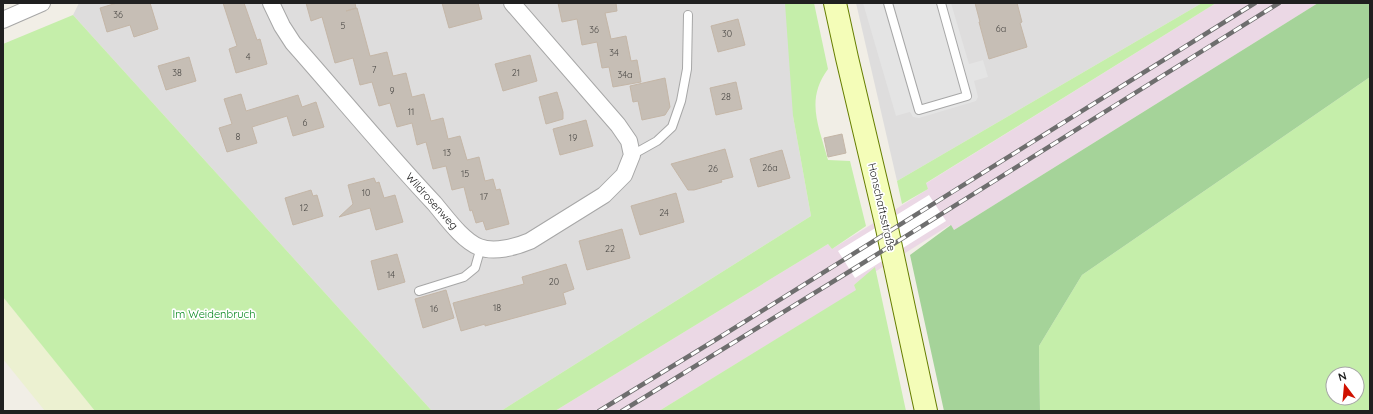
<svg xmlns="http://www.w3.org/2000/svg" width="1373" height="414" viewBox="0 0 1373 414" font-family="Quicksand,sans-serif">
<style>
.residential{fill:#dedddd}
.industrial{fill:#ebd8e5}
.farmland{fill:#ecf1d1}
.grass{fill:#c5eeaa;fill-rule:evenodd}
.forest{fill:#a5d399}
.parking{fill:#e4e4e4}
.pier{fill:#fff}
.building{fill:#c6beb5;stroke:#c4b6a7}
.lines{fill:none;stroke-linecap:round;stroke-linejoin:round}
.lane-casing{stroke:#a7a7a7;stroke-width:10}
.street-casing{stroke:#a7a7a7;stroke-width:18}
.secondary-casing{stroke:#667e00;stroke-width:24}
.lane{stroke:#fff;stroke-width:8}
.street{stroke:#fff;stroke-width:16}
.secondary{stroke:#f4fdb8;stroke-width:22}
.rail-casing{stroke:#6e6e6e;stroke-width:4.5}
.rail{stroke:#fff;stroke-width:3;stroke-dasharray:9;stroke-linecap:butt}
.labels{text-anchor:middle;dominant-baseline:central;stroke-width:3.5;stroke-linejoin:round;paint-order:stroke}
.number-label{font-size:9px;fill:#4a4845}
.street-label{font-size:11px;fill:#202020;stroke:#fff}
.park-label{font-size:11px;fill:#05871b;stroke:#fff}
</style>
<rect width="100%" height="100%" fill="#f1eee6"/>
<g class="residential">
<path d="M 79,3 L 802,3 L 793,116 L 811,216 L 501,411 L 432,411 L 73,15 Z"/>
<path d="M 856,3 L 1202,3 L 897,181 Z"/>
</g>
<path class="industrial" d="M 1216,3 L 1318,3 L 954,230 L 950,225 L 854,285 L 857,290 L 659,411 L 555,411 L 828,244 L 832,249 L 928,189 L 925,184 Z"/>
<path class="farmland" d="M 3,297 L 57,363 L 95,411 L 45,411 L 3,359 Z"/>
<g class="grass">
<path d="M 785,3 L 814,3 L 828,69 C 805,100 819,126 828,160 L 850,161 L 866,226 L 832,249 L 828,244 L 555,411 L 501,411 L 811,216 L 793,116 Z"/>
<path d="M 1202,3 L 1216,3 L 926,183 L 928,189 L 902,204 L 897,181 Z"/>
<path d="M 73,15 L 432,411 L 95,411 L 3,297 L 3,44 Z"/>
<path d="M 1370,77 L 1370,411 L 1040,411 L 1039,346 L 1082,275 ZM 1333,374 L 1357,374 L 1357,398 L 1333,398 Z"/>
<path d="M 875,267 L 906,411 L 659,411 L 856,290 L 854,285 Z"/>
</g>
<path class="forest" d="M 1318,3 L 1370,3 L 1370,77 L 1082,275 L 1039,346 L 1040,411 L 944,411 L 910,255 L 951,225 L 954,230 Z"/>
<path class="parking" d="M 863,3 L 951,3 L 969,64 L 983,60 L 988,77 L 974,81 L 978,97 L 976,101 L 919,118 L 913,117 L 910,112 L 896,116 Z"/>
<path class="pier" d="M 929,195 L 946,221 L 855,278 L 838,251 Z"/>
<g class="building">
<path d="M 117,3 L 150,3 L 158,29 L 134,37 L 130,25 L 107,32 L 100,8 Z"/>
<path d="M 223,3 L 244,3 L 257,40 L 260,39 L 267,64 L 236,73 L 229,49 L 237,46 Z"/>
<path d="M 306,3 L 355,3 L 356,8 L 346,11 L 357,8 L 370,56 L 387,52 L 393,76 L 406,73 L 412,97 L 424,94 L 431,121 L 443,118 L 448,139 L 460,136 L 467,160 L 479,157 L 485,181 L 493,179 L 496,190 L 500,189 L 509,224 L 486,230 L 483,221 L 476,223 L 472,210 L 470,211 L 464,187 L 452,190 L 446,166 L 433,169 L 426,142 L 417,145 L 412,123 L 397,127 L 390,103 L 379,106 L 372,82 L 360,85 L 353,58 L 335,63 L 322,17 L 311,21 Z"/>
<path d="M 442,3 L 478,3 L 482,19 L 449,28 Z"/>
<path d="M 558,3 L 616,3 L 617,11 L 605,13 L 611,39 L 626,36 L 631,61 L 637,60 L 641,82 L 613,87 L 609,67 L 602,68 L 597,42 L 582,45 L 577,19 L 562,22 Z"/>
<path d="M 975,3 L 1017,3 L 1022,22 L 1020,23 L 1027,47 L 989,59 L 979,22 L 980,22 Z"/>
<path d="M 738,19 L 745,45 L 718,52 L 711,26 Z"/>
<path d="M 530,55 L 537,81 L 503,91 L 495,64 Z"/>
<path d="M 189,57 L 196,81 L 166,90 L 158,66 Z"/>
<path d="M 665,78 L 670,107 L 665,115 L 642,120 L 638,101 L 633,102 L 630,86 Z"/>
<path d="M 736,82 L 742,109 L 716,115 L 710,88 Z"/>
<path d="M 557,92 L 563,112 L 563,119 L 546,124 L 539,97 Z"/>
<path d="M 241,94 L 246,111 L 298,95 L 302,107 L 316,102 L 324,127 L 293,136 L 287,116 L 252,127 L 257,143 L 227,152 L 219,128 L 232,124 L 224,99 Z"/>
<path d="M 586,120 L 593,146 L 560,155 L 553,129 Z"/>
<path d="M 842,134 L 846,153 L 828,157 L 824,138 Z"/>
<path d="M 725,149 L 733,177 L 721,180 L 722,182 L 694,190 L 688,190 L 671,164 Z"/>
<path d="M 782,150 L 790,178 L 758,187 L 750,159 Z"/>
<path d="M 374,178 L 376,183 L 379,182 L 384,198 L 395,195 L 403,222 L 376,230 L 370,208 L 339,217 L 353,204 L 348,185 Z"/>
<path d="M 311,190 L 313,196 L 317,195 L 323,216 L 293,225 L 285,198 Z"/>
<path d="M 676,193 L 684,222 L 640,235 L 631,206 Z"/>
<path d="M 622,229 L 630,258 L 587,270 L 579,241 Z"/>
<path d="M 397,254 L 405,282 L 378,290 L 371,261 Z"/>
<path d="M 566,264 L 574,289 L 563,293 L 566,304 L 485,326 L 485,324 L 461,331 L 453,303 L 524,284 L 522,277 Z"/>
<path d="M 446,290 L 454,318 L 423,328 L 415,299 Z"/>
</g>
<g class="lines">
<defs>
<g id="lane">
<path d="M 888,3 L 919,110 L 967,96 L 941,3"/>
<path d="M 632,155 L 657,141 L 672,127 L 681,101 L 687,69 L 688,15"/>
<path d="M 419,291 L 464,277 L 475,268 L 481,247"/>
</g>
<g id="street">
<path d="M 271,3 L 282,26 L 293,43 C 340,96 385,151 434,203 C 446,217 462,240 479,247 C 494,253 516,247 530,241 L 604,195 L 624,175 L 632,155 L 629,141 L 618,125 L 512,3"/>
<path d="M 3,20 L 42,3"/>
</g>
<path id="secondary" d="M 835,3 L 847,58 L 885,219 L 926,411"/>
</defs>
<use href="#lane" class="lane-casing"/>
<use href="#street" class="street-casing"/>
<use href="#secondary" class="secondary-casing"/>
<use href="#lane" class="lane"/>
<use href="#street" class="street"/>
<use href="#secondary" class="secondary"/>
<defs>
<g id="rail">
<path d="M 599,411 L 712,342 L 1255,3"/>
<path d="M 622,411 L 847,273 L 1279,3"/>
</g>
</defs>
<use href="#rail" class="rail-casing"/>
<use href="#rail" class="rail"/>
</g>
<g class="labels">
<g class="number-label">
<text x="118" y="14">36</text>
<text x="343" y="25">5</text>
<text x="1001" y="28">6a</text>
<text x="594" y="29">36</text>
<text x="727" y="33">30</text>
<text x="614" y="52">34</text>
<text x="248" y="56">4</text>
<text x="374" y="69">7</text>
<text x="177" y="72">38</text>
<text x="516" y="72">21</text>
<text x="625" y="74">34a</text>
<text x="392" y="90">9</text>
<text x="726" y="96">28</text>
<text x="411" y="111">11</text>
<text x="305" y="122">6</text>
<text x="238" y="136">8</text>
<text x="573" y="137">19</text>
<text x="447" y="152">13</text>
<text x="770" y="167">26a</text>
<text x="713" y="168">26</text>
<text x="465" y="173">15</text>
<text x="366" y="192">10</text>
<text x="484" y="196">17</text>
<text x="304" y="207">12</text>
<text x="664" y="212">24</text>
<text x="610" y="248">22</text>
<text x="391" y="274">14</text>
<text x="554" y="281">20</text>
<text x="497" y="307">18</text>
<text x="434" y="308">16</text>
</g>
<g class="street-label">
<text transform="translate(432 201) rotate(48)">Wildrosenweg</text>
<text transform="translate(882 207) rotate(77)">Honschaftsstraße</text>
</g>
<g class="park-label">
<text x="214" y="314">Im Weidenbruch</text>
</g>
</g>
<rect width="1373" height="414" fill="none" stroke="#202020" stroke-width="8"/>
<g transform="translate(1345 386) rotate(344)"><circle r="19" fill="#ffffff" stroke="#a6a6a6"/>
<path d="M0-3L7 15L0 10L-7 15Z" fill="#d01100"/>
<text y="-6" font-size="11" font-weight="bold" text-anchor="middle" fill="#202020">N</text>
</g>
</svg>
